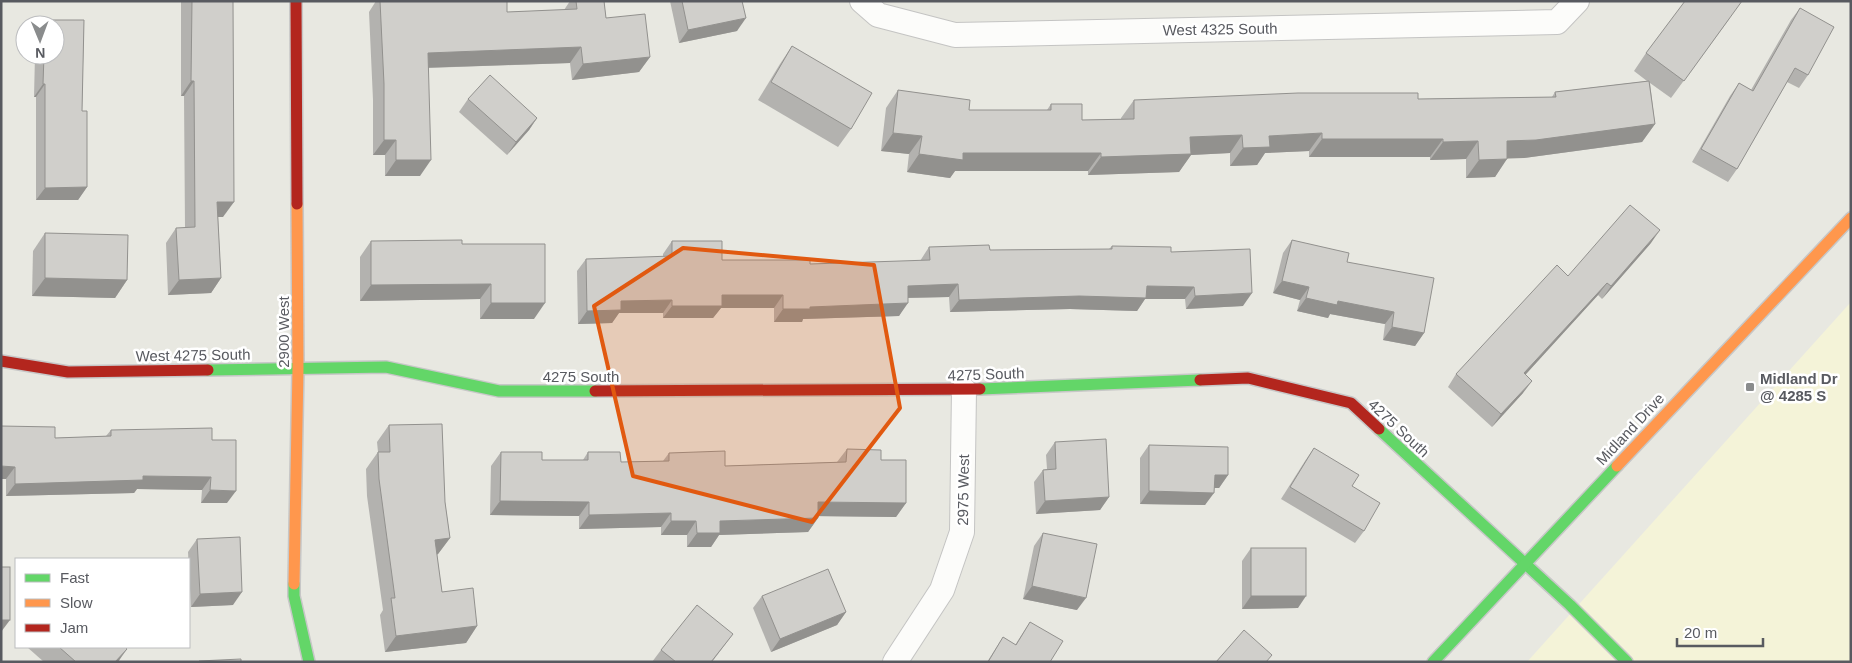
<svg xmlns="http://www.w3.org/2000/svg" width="1852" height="663" viewBox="0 0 1852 663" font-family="Helvetica,sans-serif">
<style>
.commercial{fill:#f4f3d8}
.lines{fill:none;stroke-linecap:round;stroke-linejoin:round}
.street-casing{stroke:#c4c4c3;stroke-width:26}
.fast-casing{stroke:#c7c7c7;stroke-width:14}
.slow-casing{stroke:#c7c7c7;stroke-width:14}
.jam-casing{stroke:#c7c7c7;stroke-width:14}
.street{stroke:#fcfcfa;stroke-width:24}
.fast{stroke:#63d668;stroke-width:11}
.slow{stroke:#ff974d;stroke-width:11}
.jam{stroke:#b3261e;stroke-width:11}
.wall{fill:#b3b2af}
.shaded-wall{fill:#92918e}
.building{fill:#d0cfcb;stroke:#92918e}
.marked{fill:#e15910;fill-opacity:0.2;stroke:#e15910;stroke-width:4;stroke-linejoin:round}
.poi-dot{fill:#8a8c8d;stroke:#fff;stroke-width:2}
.labels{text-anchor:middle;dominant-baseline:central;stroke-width:5;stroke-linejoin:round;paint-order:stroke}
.street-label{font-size:15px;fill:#585a60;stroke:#fff}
.poi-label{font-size:15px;font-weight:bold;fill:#585a60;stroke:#fff;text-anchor:start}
</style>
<rect width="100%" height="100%" fill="#e8e8e1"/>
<path class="commercial" d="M 1851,302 L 1851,662 L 1527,662 Z"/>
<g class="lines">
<defs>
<g id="street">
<path d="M 862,1 L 878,15 L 955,35 L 1557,22 L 1577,1"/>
<path d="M 895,662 L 942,590 L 962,532 L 964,390"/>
</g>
<g id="fast">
<path d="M 208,370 L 386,367 L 499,391 L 595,391"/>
<path d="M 980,389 L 1200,380"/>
<path d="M 1379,429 L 1570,605 L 1627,662"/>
<path d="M 294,584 L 294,596 L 309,662"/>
<path d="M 1433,662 L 1617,466"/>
</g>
<g id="slow">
<path d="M 1617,466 L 1851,218"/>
<path d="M 294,584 L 298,368 L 297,204"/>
</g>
<g id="jam">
<path d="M 296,1 L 297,204"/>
<path d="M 1,361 L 68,372 L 208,370"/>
<path d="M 1200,380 L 1248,378 L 1351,403 L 1379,429"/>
<path d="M 595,391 L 980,389"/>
</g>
</defs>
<use href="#street" class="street-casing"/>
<use href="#fast" class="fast-casing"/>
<use href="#slow" class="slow-casing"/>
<use href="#jam" class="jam-casing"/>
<use href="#street" class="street"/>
<use href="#fast" class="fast"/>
<use href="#slow" class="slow"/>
<use href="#jam" class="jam"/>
</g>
<g class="wall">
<path d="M 181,1 L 233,1 L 223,217 L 218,217 L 221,278 L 211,293 L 168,295 L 166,243 L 176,228 L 185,228 L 184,96 L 181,96 Z"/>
<path d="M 376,1 L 507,1 L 507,12 L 564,10 L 570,1 L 604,1 L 606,18 L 650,57 L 639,72 L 572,80 L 570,63 L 428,68 L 420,176 L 385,176 L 385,155 L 373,155 L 373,100 L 369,12 Z"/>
<path d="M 670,1 L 742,1 L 737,31 L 679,43 Z"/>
<path d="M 1800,8 L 1808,75 L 1799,88 L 1787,82 L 1737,169 L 1728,182 L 1692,162 L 1730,96 L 1739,83 L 1751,90 L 1791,20 Z"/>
<path d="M 1730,18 L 1671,98 L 1650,83 L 1655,124 L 1642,142 L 1524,158 L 1507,158 L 1495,177 L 1466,178 L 1466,159 L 1430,160 L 1430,157 L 1309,157 L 1309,151 L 1265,153 L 1257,165 L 1230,166 L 1230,153 L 1191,155 L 1179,172 L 1088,175 L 1088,171 L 955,171 L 950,178 L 907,172 L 909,154 L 881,151 L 886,108 L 898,90 L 969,110 L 1047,110 L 1051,104 L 1082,120 L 1121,119 L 1121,118 L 1134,100 L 1418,99 L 1552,97 L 1555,92 L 1647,81 L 1634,71 L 1646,53 Z"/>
<path d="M 45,20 L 84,20 L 82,111 L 87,111 L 87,187 L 78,200 L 36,200 L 36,97 L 34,97 L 35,55 L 55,55 L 55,25 L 41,25 Z"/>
<path d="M 792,46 L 851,129 L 838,147 L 758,100 L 780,64 Z"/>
<path d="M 468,99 L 537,118 L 529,130 L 507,155 L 459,112 Z"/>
<path d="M 45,233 L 127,280 L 115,298 L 32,296 L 33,251 Z"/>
<path d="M 1292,240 L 1347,262 L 1424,333 L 1415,346 L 1383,340 L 1385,324 L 1330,314 L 1328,318 L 1297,311 L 1300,300 L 1273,293 L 1283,253 Z"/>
<path d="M 371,241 L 462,244 L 534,319 L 480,319 L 480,299 L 360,301 L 360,257 Z"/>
<path d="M 672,241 L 722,260 L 810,264 L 920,261 L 929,247 L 990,250 L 1109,249 L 1112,246 L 1171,252 L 1243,306 L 1186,309 L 1185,299 L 1145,299 L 1137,311 L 1070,309 L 950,312 L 949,297 L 908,298 L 899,316 L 803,319 L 802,322 L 774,322 L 774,308 L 721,308 L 713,318 L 663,318 L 663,313 L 619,313 L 612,323 L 578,324 L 577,271 L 586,259 L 663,257 L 663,254 Z"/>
<path d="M 1651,243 L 1602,299 L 1598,295 L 1525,375 L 1523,393 L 1492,427 L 1448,387 L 1456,374 Z"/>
<path d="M 389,425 L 445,502 L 450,538 L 438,554 L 437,555 L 442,592 L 477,626 L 466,643 L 385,652 L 380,615 L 383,610 L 367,496 L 366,469 L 378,452 L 377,442 Z"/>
<path d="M 1,426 L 55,438 L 106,436 L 111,430 L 212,440 L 227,503 L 201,503 L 202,490 L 137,489 L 134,493 L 6,496 L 6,479 Z"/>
<path d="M 1055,442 L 1109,497 L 1100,510 L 1036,514 L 1034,482 L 1043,470 L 1047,469 L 1046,455 Z"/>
<path d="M 1149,445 L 1228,475 L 1219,488 L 1214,488 L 1205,505 L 1140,504 L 1140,458 Z"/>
<path d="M 1314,448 L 1364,531 L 1355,543 L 1281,499 L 1305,461 Z"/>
<path d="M 847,449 L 881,460 L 906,503 L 896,517 L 818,516 L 818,518 L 808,532 L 719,535 L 711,547 L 687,547 L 687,535 L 661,535 L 661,527 L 579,529 L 579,516 L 490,515 L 491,466 L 501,452 L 542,460 L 583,460 L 588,452 L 621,462 L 663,461 L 669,453 L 725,466 L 837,462 Z"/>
<path d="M 1043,533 L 1077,610 L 1023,599 L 1034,546 Z"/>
<path d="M 197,539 L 233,605 L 191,607 L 188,552 Z"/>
<path d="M 1251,548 L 1298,608 L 1242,609 L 1242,561 Z"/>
<path d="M 762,596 L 846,612 L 837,625 L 771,652 L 753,608 Z"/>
<path d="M 1030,622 L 1050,662 L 987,662 L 1003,637 L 1015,645 Z"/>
<path d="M 733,634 L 712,662 L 652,662 L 661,650 Z"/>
<path d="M 27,647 L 125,647 L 118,662 L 44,662 Z"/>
</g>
<g class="shaded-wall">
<path d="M 746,18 L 737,31 L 679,43 L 688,30 Z"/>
<path d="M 581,47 L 570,63 L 417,68 L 428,53 Z"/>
<path d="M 650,57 L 639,72 L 572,80 L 583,64 Z"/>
<path d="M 191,81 L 194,81 L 184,96 L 181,96 Z"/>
<path d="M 43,84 L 45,84 L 36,97 L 34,97 Z"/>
<path d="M 537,118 L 529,130 L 507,155 L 516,142 Z"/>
<path d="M 1655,124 L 1642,142 L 1524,158 L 1494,159 L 1507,141 Z"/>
<path d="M 893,133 L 922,136 L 909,154 L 881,151 Z"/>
<path d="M 1322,133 L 1309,151 L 1265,153 L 1257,165 L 1230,166 L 1243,148 L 1269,136 Z"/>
<path d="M 1242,135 L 1230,153 L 1191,155 L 1179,172 L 1088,175 L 1101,157 L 1190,137 Z"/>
<path d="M 1322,139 L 1443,139 L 1430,157 L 1309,157 Z"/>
<path d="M 384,140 L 396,140 L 385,155 L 373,155 Z"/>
<path d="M 1478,141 L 1466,159 L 1430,160 L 1443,142 Z"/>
<path d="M 963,153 L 1101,153 L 1088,171 L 955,171 L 950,178 L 907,172 L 919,154 Z"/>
<path d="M 1507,159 L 1495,177 L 1466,178 L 1479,160 Z"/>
<path d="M 396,160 L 431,160 L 420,176 L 385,176 Z"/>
<path d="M 87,187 L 78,200 L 36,200 L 45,188 Z"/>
<path d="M 217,202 L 234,202 L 223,217 L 207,217 Z"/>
<path d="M 1660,230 L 1651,243 L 1602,299 L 1611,286 Z"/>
<path d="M 45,278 L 127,280 L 115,298 L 32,296 Z"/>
<path d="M 221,278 L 211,293 L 168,295 L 179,280 Z"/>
<path d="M 1282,281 L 1309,287 L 1300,300 L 1273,293 Z"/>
<path d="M 1607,283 L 1598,295 L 1515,386 L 1524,373 Z"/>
<path d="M 491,284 L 480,299 L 360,301 L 371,285 Z"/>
<path d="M 958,284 L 949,297 L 899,298 L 908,286 Z"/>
<path d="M 1147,286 L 1194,287 L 1185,299 L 1145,299 L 1137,311 L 1070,309 L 950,312 L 959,300 Z"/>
<path d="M 1252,293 L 1243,306 L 1186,309 L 1195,296 Z"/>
<path d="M 722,295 L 783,295 L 774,308 L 721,308 L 713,318 L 663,318 L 672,306 Z"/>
<path d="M 1306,298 L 1338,301 L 1394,312 L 1385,324 L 1330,314 L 1328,318 L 1297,311 Z"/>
<path d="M 672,300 L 663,313 L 619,313 L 612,323 L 578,324 L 587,311 L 621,301 Z"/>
<path d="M 491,303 L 545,303 L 534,319 L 480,319 Z"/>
<path d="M 908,303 L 899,316 L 803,319 L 802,322 L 774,322 L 783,309 L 810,307 Z"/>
<path d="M 1392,327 L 1424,333 L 1415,346 L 1383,340 Z"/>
<path d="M 1532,381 L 1523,393 L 1492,427 L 1501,414 Z"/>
<path d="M 1,466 L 15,467 L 6,479 L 1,479 Z"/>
<path d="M 1215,475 L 1228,475 L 1219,488 L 1206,488 Z"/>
<path d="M 143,476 L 211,477 L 202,490 L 137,489 L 134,493 L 6,496 L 15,484 Z"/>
<path d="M 210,490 L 236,491 L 227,503 L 201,503 Z"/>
<path d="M 1149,491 L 1214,493 L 1205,505 L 1140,504 Z"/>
<path d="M 1109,497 L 1100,510 L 1036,514 L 1045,501 Z"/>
<path d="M 500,501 L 589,502 L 579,516 L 490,515 Z"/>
<path d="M 818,502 L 906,503 L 896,517 L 808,516 Z"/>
<path d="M 671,513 L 661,527 L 579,529 L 589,515 Z"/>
<path d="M 818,518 L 808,532 L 719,535 L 711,547 L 687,547 L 697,533 L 720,521 Z"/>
<path d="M 671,521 L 696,521 L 687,535 L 661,535 Z"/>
<path d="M 450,538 L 438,554 L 423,557 L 435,540 Z"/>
<path d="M 1032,586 L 1086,598 L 1077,610 L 1023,599 Z"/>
<path d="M 242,592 L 233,605 L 191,607 L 200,594 Z"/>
<path d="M 1251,596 L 1306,596 L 1298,608 L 1242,609 Z"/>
<path d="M 846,612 L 837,625 L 771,652 L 780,639 Z"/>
<path d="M 1,620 L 10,620 L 1,632 Z"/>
<path d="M 477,626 L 466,643 L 385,652 L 396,636 Z"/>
<path d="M 127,649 L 118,662 L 115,662 Z"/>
</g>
<g class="building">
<path d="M 192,1 L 233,1 L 234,202 L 217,202 L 221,278 L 179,280 L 176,228 L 195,227 L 194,81 L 191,81 Z"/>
<path d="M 380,1 L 507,1 L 507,12 L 577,9 L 576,1 L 604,1 L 606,18 L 645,14 L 650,57 L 583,64 L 581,47 L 428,53 L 431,160 L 396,160 L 396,140 L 384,140 L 384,84 Z"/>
<path d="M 682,1 L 742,1 L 746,18 L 688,30 Z"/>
<path d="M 1685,1 L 1742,1 L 1684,81 L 1646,53 Z"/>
<path d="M 1800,8 L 1834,27 L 1808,75 L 1795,68 L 1737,169 L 1701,149 L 1739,83 L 1753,91 Z"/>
<path d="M 45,20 L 84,20 L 82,111 L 87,111 L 87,187 L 45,188 L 45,84 L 43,84 L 44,55 L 55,55 L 55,25 L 45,25 Z"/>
<path d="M 792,46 L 872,93 L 851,129 L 771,82 Z"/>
<path d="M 490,75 L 537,118 L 516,142 L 468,99 Z"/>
<path d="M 1649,81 L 1655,124 L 1536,140 L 1507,141 L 1507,159 L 1479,160 L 1478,141 L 1443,142 L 1443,139 L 1322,139 L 1322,133 L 1269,136 L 1270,147 L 1243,148 L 1242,135 L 1190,137 L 1191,154 L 1101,157 L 1101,153 L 963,153 L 963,160 L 919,154 L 922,136 L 893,133 L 898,90 L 970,100 L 969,110 L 1051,110 L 1051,104 L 1082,104 L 1082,120 L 1134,119 L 1134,100 L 1298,93 L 1418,93 L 1418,99 L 1556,97 L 1555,92 Z"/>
<path d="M 1630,205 L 1660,230 L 1611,286 L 1607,283 L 1524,373 L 1532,381 L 1501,414 L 1456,374 L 1557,265 L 1568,276 Z"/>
<path d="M 45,233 L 128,235 L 127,280 L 45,278 Z"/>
<path d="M 462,240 L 462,244 L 545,244 L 545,303 L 491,303 L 491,284 L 371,285 L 371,241 Z"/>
<path d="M 1292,240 L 1349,253 L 1347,262 L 1434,278 L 1424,333 L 1392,327 L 1394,312 L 1338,301 L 1337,305 L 1306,298 L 1309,287 L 1282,281 Z"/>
<path d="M 672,241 L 722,241 L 722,260 L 810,260 L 810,264 L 930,260 L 929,247 L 989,245 L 990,250 L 1112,249 L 1112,246 L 1171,247 L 1171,252 L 1250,249 L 1252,293 L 1195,296 L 1194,287 L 1147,286 L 1146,298 L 1079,296 L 959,300 L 958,284 L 908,286 L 908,303 L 810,307 L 810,309 L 783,309 L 783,295 L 722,295 L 722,306 L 672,306 L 672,300 L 621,301 L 621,310 L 587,311 L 586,259 L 672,256 Z"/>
<path d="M 442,424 L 445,502 L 450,538 L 435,540 L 442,592 L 473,588 L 477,626 L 396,636 L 391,598 L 395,598 L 379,479 L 378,452 L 390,452 L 389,425 Z"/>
<path d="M 1,426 L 55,427 L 55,438 L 111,436 L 111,430 L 212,428 L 212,440 L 236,440 L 236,491 L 210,490 L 211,477 L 143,476 L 143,480 L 15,484 L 15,467 L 1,466 Z"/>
<path d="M 1106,439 L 1109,497 L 1045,501 L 1043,470 L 1056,469 L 1055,442 Z"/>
<path d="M 1149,445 L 1228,447 L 1228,475 L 1215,475 L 1214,493 L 1149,491 Z"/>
<path d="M 1314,448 L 1359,475 L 1352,486 L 1380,503 L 1364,531 L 1290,487 Z"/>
<path d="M 847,449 L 881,450 L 881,460 L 906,460 L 906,503 L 818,502 L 818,518 L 720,521 L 720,533 L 697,533 L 696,521 L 671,521 L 671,513 L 589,515 L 589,502 L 500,501 L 501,452 L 542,452 L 542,460 L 588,460 L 588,452 L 620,452 L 621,462 L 669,461 L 669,453 L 725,451 L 725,466 L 846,462 Z"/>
<path d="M 1043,533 L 1097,544 L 1086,598 L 1032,586 Z"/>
<path d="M 240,537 L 242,592 L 200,594 L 197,539 Z"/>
<rect x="1251" y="548" width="55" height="48"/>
<rect x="1" y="567" width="9" height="53"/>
<path d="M 828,569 L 846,612 L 780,639 L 762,596 Z"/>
<path d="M 697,605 L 733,634 L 711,662 L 676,662 L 661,650 Z"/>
<path d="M 1030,622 L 1063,641 L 1050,662 L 988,662 L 1003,637 L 1016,645 Z"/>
<path d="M 1244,630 L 1272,655 L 1266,662 L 1216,662 Z"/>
<path d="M 59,647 L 125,647 L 127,649 L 115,662 L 76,662 Z"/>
<path d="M 241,659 L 241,662 L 199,662 L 199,661 Z"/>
</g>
<path class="marked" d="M 683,248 L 874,265 L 900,408 L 812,522 L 633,476 L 594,306 Z"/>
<rect class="poi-dot" x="1745" y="382" width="10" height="10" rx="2.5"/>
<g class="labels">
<g class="street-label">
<text transform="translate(1220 29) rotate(-1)">West 4325 South</text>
<text transform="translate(283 332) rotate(-90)">2900 West</text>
<text transform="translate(193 355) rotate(-1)">West 4275 South</text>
<text transform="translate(986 374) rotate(-2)">4275 South</text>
<text x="581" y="376">4275 South</text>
<text transform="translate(1399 428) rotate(43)">4275 South</text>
<text transform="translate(1630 429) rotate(-47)">Midland Drive</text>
<text transform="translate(963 490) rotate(-89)">2975 West</text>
</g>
<g class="poi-label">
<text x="1760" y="378">Midland Dr<tspan x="1760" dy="17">@ 4285 S</tspan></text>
</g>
</g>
<rect width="1852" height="663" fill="none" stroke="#585a60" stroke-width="5"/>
<rect x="15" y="558" width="175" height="90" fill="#ffffff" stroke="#bcbdbf"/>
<rect x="25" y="574" width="25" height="8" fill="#63d668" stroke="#bcbdbf"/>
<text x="60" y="583" font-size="15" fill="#585a60">Fast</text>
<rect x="25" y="599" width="25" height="8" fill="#ff974d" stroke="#bcbdbf"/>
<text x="60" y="608" font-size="15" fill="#585a60">Slow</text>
<rect x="25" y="624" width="25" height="8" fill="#b3261e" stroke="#bcbdbf"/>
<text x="60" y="633" font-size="15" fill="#585a60">Jam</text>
<g transform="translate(40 40) rotate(179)"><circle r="24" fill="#ffffff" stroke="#bcbdbf"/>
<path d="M0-4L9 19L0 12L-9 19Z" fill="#8a8c8d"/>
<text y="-8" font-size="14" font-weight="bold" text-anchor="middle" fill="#585a60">N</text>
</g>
<path d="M1677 638v8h86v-8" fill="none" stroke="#585a60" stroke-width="2.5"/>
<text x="1684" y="638" font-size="15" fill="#585a60" stroke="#ffffff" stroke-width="4" paint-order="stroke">20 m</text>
</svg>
